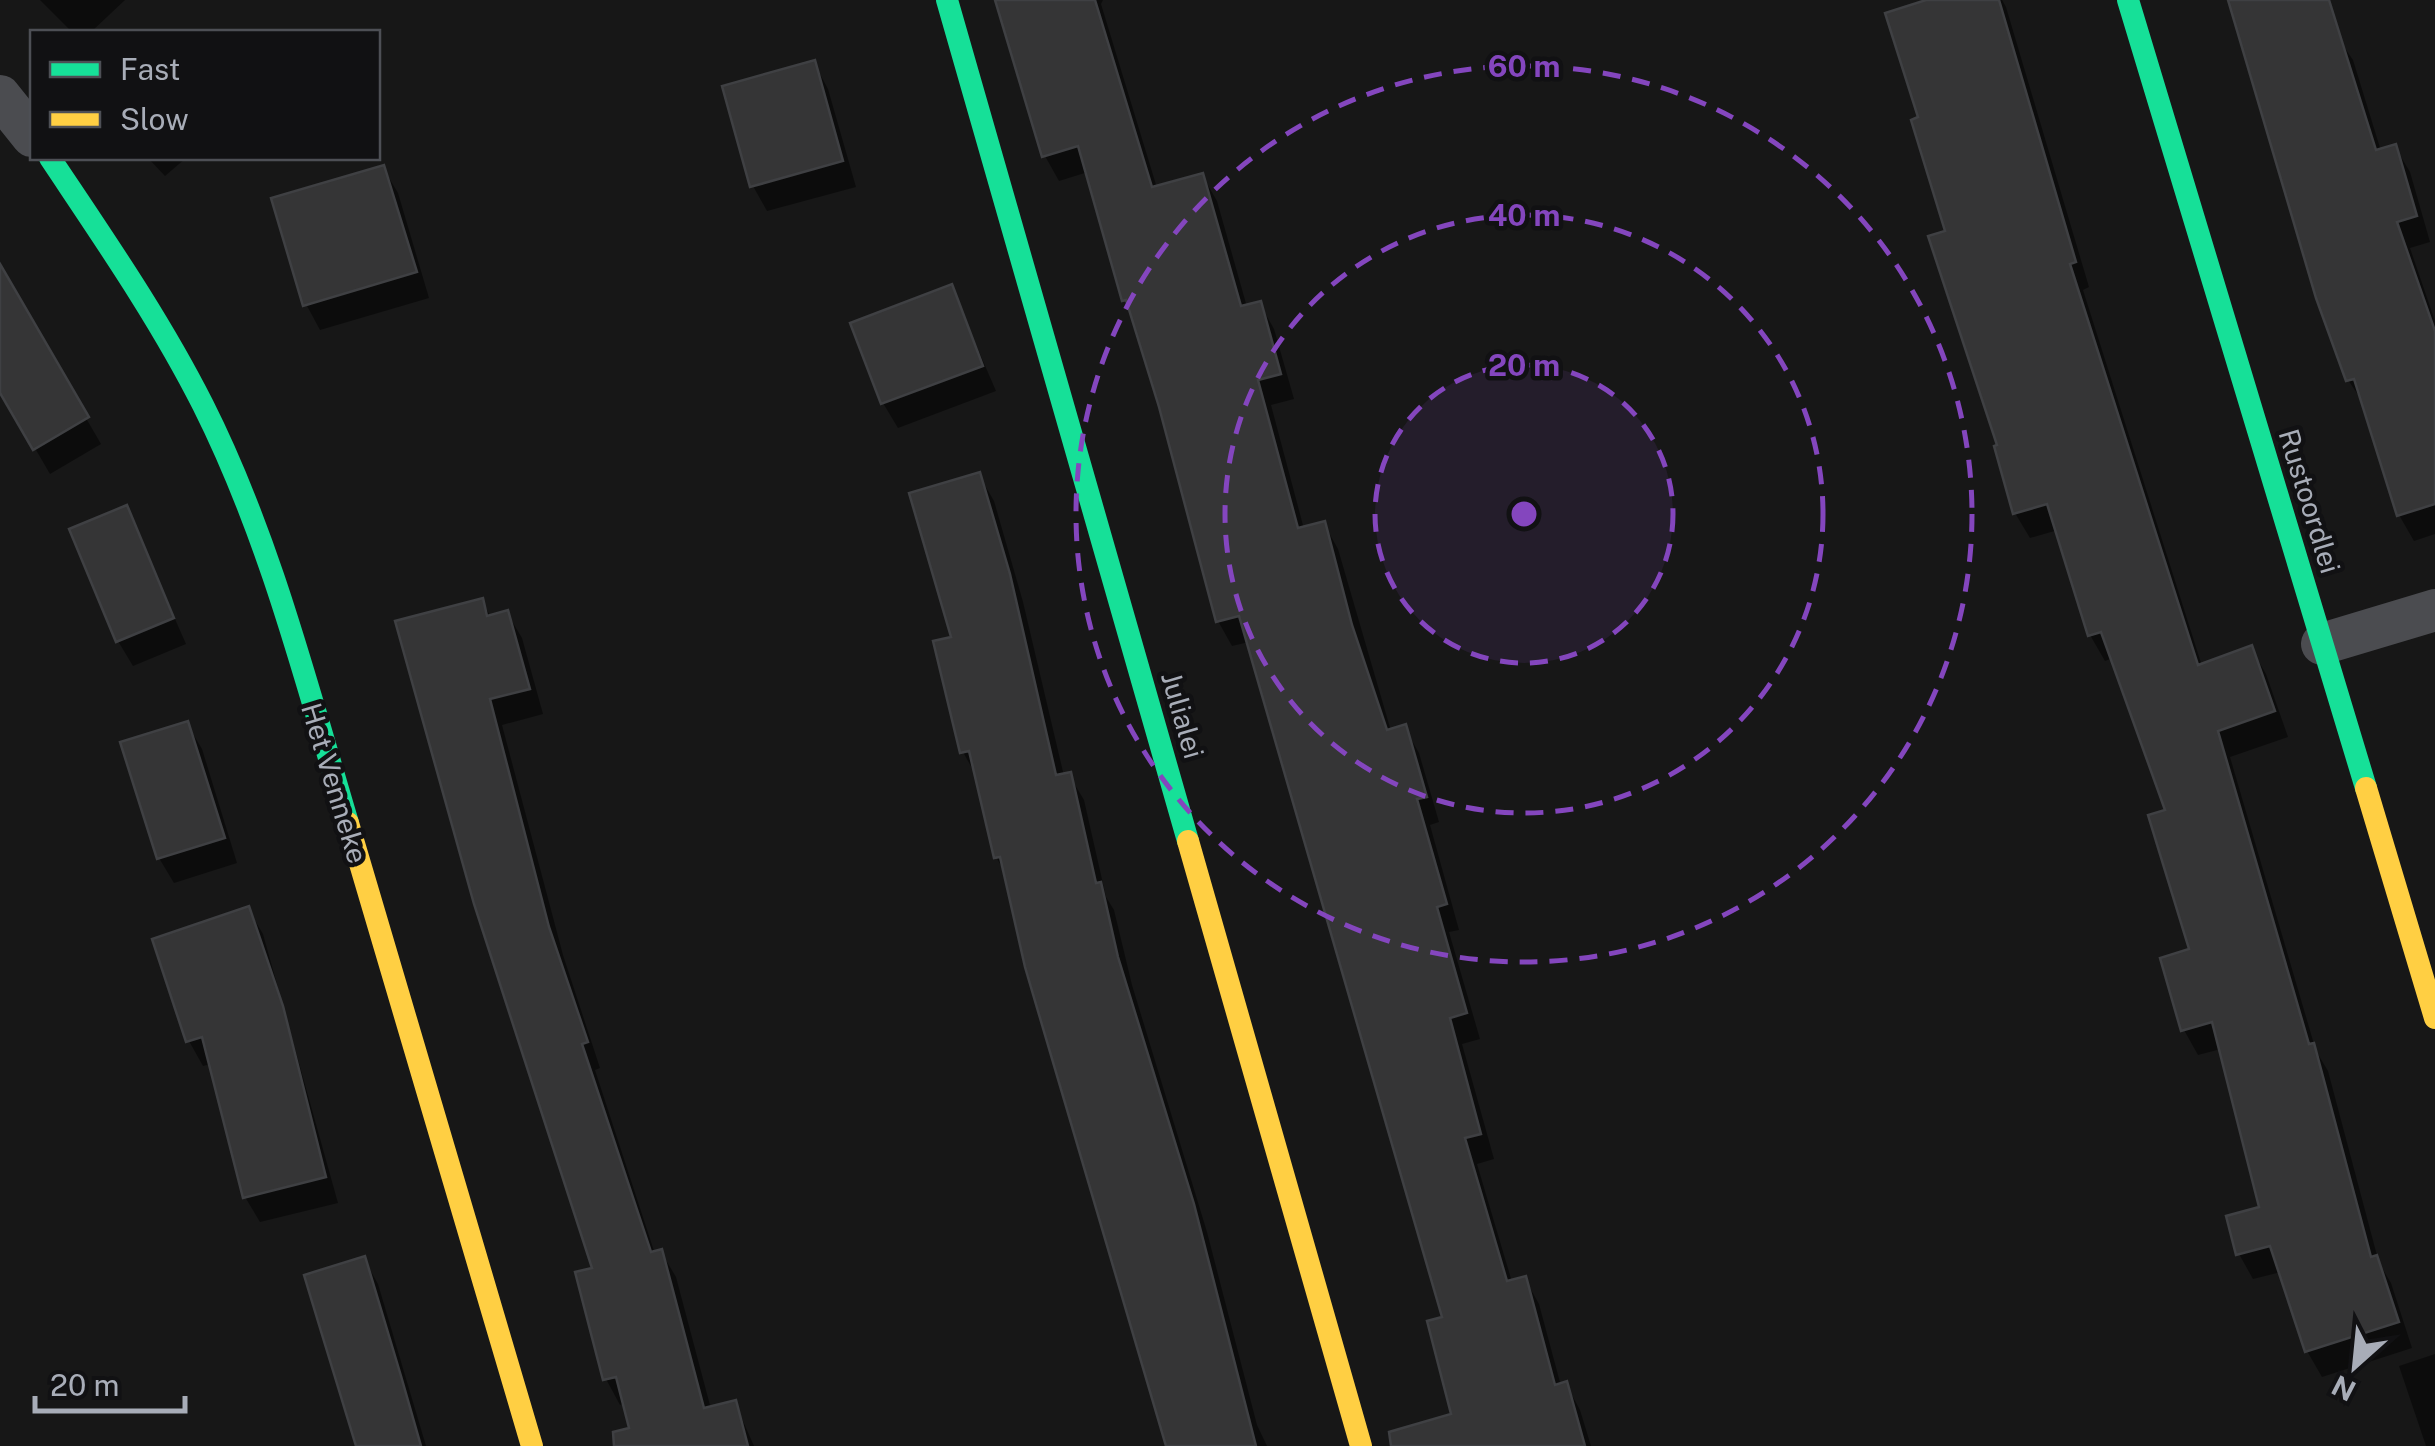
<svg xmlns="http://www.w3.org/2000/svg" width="2435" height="1446" viewBox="0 0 2435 1446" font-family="'Public Sans',sans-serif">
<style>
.shadow{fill:#0007}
.building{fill:#353536;stroke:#3f4043;stroke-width:2.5}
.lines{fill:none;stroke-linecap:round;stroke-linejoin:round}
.street{stroke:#4b4c50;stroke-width:42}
.fast{stroke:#16e098;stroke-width:22}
.slow{stroke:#ffcf43;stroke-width:22}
.ring{fill:none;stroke:#8446be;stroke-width:5;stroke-dasharray:18 12}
.labels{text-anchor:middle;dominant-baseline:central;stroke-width:9;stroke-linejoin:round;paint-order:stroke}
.street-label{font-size:28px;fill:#a8adb8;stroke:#111113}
.centre{fill:#8446be;stroke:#111113;stroke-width:5}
.ring-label{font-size:30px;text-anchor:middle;font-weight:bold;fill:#8446be;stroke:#111113;stroke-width:9;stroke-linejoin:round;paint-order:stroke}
</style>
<rect width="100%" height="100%" fill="#171717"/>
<g class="shadow">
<path d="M 40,0 L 125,0 L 91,32 L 72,32 Z"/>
<path d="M 999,0 L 1103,0 L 1101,4 L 1157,188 L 1202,175 L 1217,201 L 1247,307 L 1260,304 L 1274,329 L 1294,399 L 1271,405 L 1304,529 L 1324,524 L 1338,549 L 1391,731 L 1404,727 L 1419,753 L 1439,822 L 1430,825 L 1459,930 L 1449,932 L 1480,1039 L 1462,1044 L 1494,1159 L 1477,1164 L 1512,1282 L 1525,1279 L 1539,1304 L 1561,1386 L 1566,1384 L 1580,1410 L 1591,1446 L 1461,1446 L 1445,1319 L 1249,642 L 1232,646 L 1218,621 L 1161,406 L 1088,172 L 1059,181 L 1045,156 Z"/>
<path d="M 1935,0 L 2002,0 L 2006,7 L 2089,287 L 2083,290 L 2202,666 L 2251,648 L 2266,674 L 2288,737 L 2230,757 L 2316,1051 L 2328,1071 L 2379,1263 L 2391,1283 L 2412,1348 L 2322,1377 L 2307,1351 L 2281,1272 L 2253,1279 L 2239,1254 L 2263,1209 L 2221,1049 L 2198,1055 L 2184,1030 L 2192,951 L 2168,812 L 2113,658 L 2105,661 L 2090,635 L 2058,530 L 2030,538 L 2015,513 L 1921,119 Z"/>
<path d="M 2230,0 L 2312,0 L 2353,60 L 2381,151 L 2395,147 L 2410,172 L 2430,242 L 2410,248 L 2435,321 L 2435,534 L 2414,541 L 2399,515 L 2365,405 L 2348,380 Z"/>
<path d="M 814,63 L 828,89 L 856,187 L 767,211 L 753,186 Z"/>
<path d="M 148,158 L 186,158 L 165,176 Z"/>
<path d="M 383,168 L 398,193 L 429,298 L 320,330 L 306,304 Z"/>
<path d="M 0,270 L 101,444 L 50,474 L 0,388 Z"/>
<path d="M 951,287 L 996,391 L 898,428 L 883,403 Z"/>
<path d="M 979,475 L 994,501 L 1023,602 L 1064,776 L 1069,775 L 1084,800 L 1106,897 L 1114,910 L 1132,985 L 1207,1232 L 1257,1425 L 1267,1446 L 1168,1446 L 1008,877 L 996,857 L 978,779 L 963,752 L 954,638 Z"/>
<path d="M 126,508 L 186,644 L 133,666 L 118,641 Z"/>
<path d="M 481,600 L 491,617 L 507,613 L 522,638 L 543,714 L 502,725 L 563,955 L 600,1068 L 595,1070 L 655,1254 L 661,1252 L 676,1277 L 711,1409 L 735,1403 L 754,1446 L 636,1446 L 625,1403 L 620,1405 L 606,1379 L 578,1274 L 596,1269 L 476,904 Z"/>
<path d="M 187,724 L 202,749 L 237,863 L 174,883 L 159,858 Z"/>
<path d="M 248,909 L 263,934 L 338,1203 L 260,1222 L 245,1197 L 211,1064 L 203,1066 L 189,1041 Z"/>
<path d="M 364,1259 L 378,1284 L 426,1446 L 359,1446 Z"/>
<path d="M 2435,1354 L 2435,1446 L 2426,1446 L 2399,1366 Z"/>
</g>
<g class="building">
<path d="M 995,0 L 1095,0 L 1152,187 L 1203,173 L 1241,306 L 1261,301 L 1281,374 L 1258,380 L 1298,528 L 1325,521 L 1352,625 L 1387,730 L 1406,724 L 1427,797 L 1417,799 L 1447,904 L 1437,907 L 1467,1013 L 1450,1018 L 1481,1134 L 1465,1138 L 1507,1281 L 1526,1276 L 1555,1385 L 1567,1381 L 1585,1446 L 1391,1446 L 1389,1432 L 1451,1414 L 1427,1321 L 1442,1317 L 1239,616 L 1216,622 L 1159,407 L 1126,300 L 1122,301 L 1078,146 L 1042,157 Z"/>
<path d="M 1926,0 L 1999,0 L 2076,262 L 2070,264 L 2198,665 L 2252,645 L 2275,711 L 2218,731 L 2309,1044 L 2314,1043 L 2371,1257 L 2377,1255 L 2399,1322 L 2305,1352 L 2270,1246 L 2236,1255 L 2226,1216 L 2259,1207 L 2212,1022 L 2181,1031 L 2160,958 L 2189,949 L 2148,815 L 2165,810 L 2101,632 L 2088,636 L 2047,504 L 2013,514 L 1994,446 L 1997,445 L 1928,236 L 1945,231 L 1911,120 L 1918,117 L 1885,13 Z"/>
<path d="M 2228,0 L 2329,0 L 2376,150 L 2396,144 L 2417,216 L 2397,222 L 2435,331 L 2435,504 L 2397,516 L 2354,379 L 2346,381 L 2316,298 Z"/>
<path d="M 815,60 L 843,161 L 750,187 L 722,86 Z"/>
<path d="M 384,165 L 417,272 L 303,306 L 271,198 Z"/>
<path d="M 0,264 L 89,417 L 33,450 L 0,393 Z"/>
<path d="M 952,284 L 983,366 L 881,404 L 850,323 Z"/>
<path d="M 980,472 L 1010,574 L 1056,775 L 1071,772 L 1096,883 L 1101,882 L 1118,957 L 1194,1204 L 1256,1446 L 1166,1446 L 1025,967 L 1000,857 L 994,858 L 969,751 L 960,753 L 933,641 L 951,637 L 909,493 Z"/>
<path d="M 127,505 L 174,618 L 116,642 L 69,529 Z"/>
<path d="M 483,598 L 487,616 L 508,610 L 530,689 L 490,699 L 549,927 L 588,1042 L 582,1044 L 651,1252 L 662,1249 L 704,1408 L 736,1400 L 748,1446 L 614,1446 L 613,1432 L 629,1428 L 616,1377 L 603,1380 L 575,1272 L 592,1268 L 474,904 L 395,621 Z"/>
<path d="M 188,721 L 225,838 L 157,859 L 120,742 Z"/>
<path d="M 249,906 L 283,1006 L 326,1177 L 243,1198 L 202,1037 L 186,1042 L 152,939 Z"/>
<path d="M 365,1256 L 401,1376 L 421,1446 L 356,1446 L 320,1328 L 304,1275 Z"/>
</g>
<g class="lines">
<g class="street">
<path d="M 0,96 L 32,136"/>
<path d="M 2322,644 L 2435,610"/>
</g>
<g class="fast">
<path d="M 947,0 L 1188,841"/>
<path d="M 2128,0 L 2366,788"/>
<path d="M 50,158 C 104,239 159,318 203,405 C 269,536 306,682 348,823"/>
</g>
<g class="slow">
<path d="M 2366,788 L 2435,1018"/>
<path d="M 348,823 L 532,1446"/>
<path d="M 1188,841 L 1361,1446"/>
</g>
</g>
<circle cx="1524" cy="514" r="149" fill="#8446be" fill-opacity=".12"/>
<g class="ring">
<circle cx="1524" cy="514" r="149"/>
<circle cx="1524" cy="514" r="299"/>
<circle cx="1524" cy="514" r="448"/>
</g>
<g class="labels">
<g class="street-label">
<text transform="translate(2310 501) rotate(73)">Rustoordlei</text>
<text transform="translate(1183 715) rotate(74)">Julialei</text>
<text transform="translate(335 783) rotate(73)">Het Venneke</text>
</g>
</g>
<circle cx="1524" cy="514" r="15" class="centre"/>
<g class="ring-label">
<text x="1524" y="77">60 m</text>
<text x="1524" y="226">40 m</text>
<text x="1524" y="376">20 m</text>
</g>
<rect x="30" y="30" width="350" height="130" fill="#111113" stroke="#4d4f55" stroke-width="2.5"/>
<rect x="50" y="62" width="50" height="15" fill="#16e098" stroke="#4d4f55" stroke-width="2.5"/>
<text x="120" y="80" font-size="30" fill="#a8adb8">Fast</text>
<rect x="50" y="112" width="50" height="15" fill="#ffcf43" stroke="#4d4f55" stroke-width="2.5"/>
<text x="120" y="130" font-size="30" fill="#a8adb8">Slow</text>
<g transform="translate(2355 1366) rotate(207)" stroke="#111113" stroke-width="8" paint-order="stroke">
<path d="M0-8L18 38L0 25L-18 38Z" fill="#a8adb8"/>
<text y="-15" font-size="28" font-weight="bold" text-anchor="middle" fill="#a8adb8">N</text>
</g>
<path d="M35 1396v15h150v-15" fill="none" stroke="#a8adb8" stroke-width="5"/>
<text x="50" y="1396" font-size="30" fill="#a8adb8" stroke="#111113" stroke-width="8" paint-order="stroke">20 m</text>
</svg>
